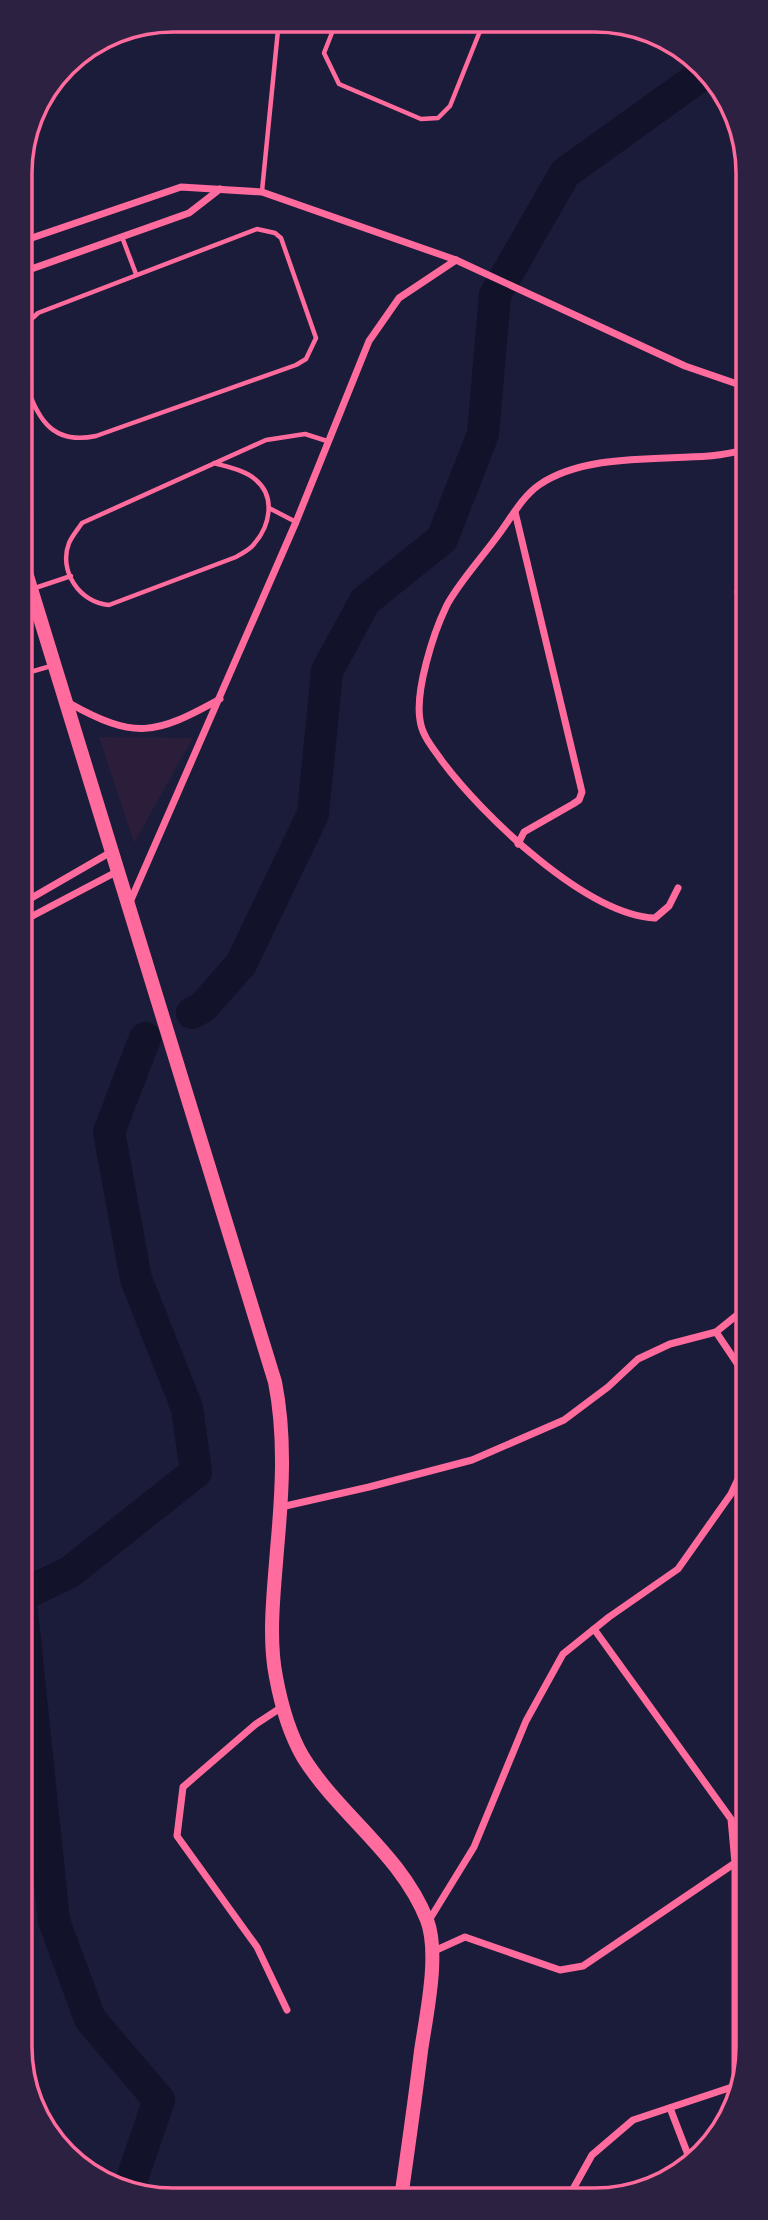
<svg xmlns="http://www.w3.org/2000/svg" width="768" height="2220" viewBox="0 0 768 2220" font-family="'Open Sans',sans-serif">
<style>
.green{fill:#2a1e3b}
.lines{fill:none;stroke-linecap:round;stroke-linejoin:round}
.river{stroke:#12122b;stroke-width:32}
.service{stroke:#ff6b9d;stroke-width:4.5}
.minor{stroke:#ff6b9d;stroke-width:7}
.secondary{stroke:#ff6b9d;stroke-width:14}
.rim{fill:none;stroke:#ff6b9d;stroke-width:3.5}
</style>
<rect width="100%" height="100%" fill="#1b1b3a"/>
<path class="green" d="M 99,737 L 193,738 L 134,843 Z"/>
<g class="lines">
<g class="river">
<path d="M 192,1013 L 203,1007 L 241,964 L 313,814 L 327,671 L 365,601 L 442,539 L 483,434 L 495,295 L 565,173 L 707,71"/>
<path d="M 22,1595 L 70,1572 L 196,1472 L 187,1408 L 136,1279 L 109,1132 L 145,1038"/>
<path d="M 22,1611 L 54,1921 L 90,2019 L 159,2100 L 128,2190"/>
</g>
<g class="service">
<path d="M 337,20 L 324,53 L 339,84 L 421,119 L 438,118 L 450,106 L 484,21"/>
<path d="M 262,191 L 279,20"/>
<path d="M 122,237 L 136,274"/>
<path d="M 20,335 L 25,325 L 38,313 L 257,229 L 275,233 L 281,238 L 316,338 L 306,359 L 296,365 L 96,436 C 44,447 35,408 20,369"/>
<path d="M 214,463 C 227,467 245,470 256,480 C 276,497 270,526 254,544 C 250,550 242,553 236,557 L 109,605 C 80,603 58,571 69,543 C 72,536 78,529 82,523 L 266,440 L 305,434 L 327,441"/>
<path d="M 269,508 L 296,522"/>
<path d="M 32,589 L 71,576"/>
<path d="M 20,675 L 51,666"/>
</g>
<g class="minor">
<path d="M 20,242 L 181,187 L 262,192 L 456,260 L 685,366 L 746,387"/>
<path d="M 20,273 L 189,213 L 220,189"/>
<path d="M 515,512 L 582,792 L 579,800 L 573,804 L 524,832 L 518,844"/>
<path d="M 738,592 L 746,603"/>
<path d="M 69,703 C 135,740 155,735 220,699"/>
<path d="M 678,888 L 669,906 L 655,918 C 586,915 482,815 442,761 C 433,748 422,736 420,720 C 415,691 433,634 446,607 C 456,586 484,555 499,534 C 511,518 522,497 539,485 C 584,454 657,460 709,456 C 722,455 734,452 746,450"/>
<path d="M 130,902 L 296,522 L 369,341 L 399,298 L 456,260"/>
<path d="M 21,904 L 111,852"/>
<path d="M 21,922 L 118,871"/>
<path d="M 716,1332 L 747,1378"/>
<path d="M 281,1507 L 369,1487 L 472,1460 L 564,1420 L 608,1387 L 638,1359 L 670,1344 L 716,1332 L 747,1307"/>
<path d="M 282,1707 L 256,1724 L 183,1787 L 177,1836 L 257,1947 L 287,2010"/>
<path d="M 428,1922 L 474,1847 L 526,1721 L 563,1654 L 609,1617 L 678,1569 L 731,1494 L 748,1458"/>
<path d="M 432,1952 L 465,1937 L 560,1970 L 583,1966 L 735,1863"/>
<path d="M 670,2108 L 690,2160"/>
<path d="M 568,2198 L 592,2155 L 633,2120 L 735,2086 L 735,1863 L 731,1819 L 594,1629"/>
</g>
<path class="secondary" d="M 20,553 L 275,1382 C 286,1437 282,1495 277,1550 C 274,1591 268,1637 276,1677 C 281,1704 289,1733 303,1757 C 339,1815 401,1854 427,1920 C 440,1954 426,2016 421,2051 C 415,2100 408,2149 401,2198"/>
</g>
<path d="M0 0H768V2220H0ZM173 32H595A141 141 0 0 1 736 173V2047A141 141 0 0 1 595 2188H173A141 141 0 0 1 32 2047V173A141 141 0 0 1 173 32Z" fill="#2d2142" fill-rule="evenodd"/>
<path class="rim" d="M173 32H595A141 141 0 0 1 736 173V2047A141 141 0 0 1 595 2188H173A141 141 0 0 1 32 2047V173A141 141 0 0 1 173 32Z"/>
</svg>
